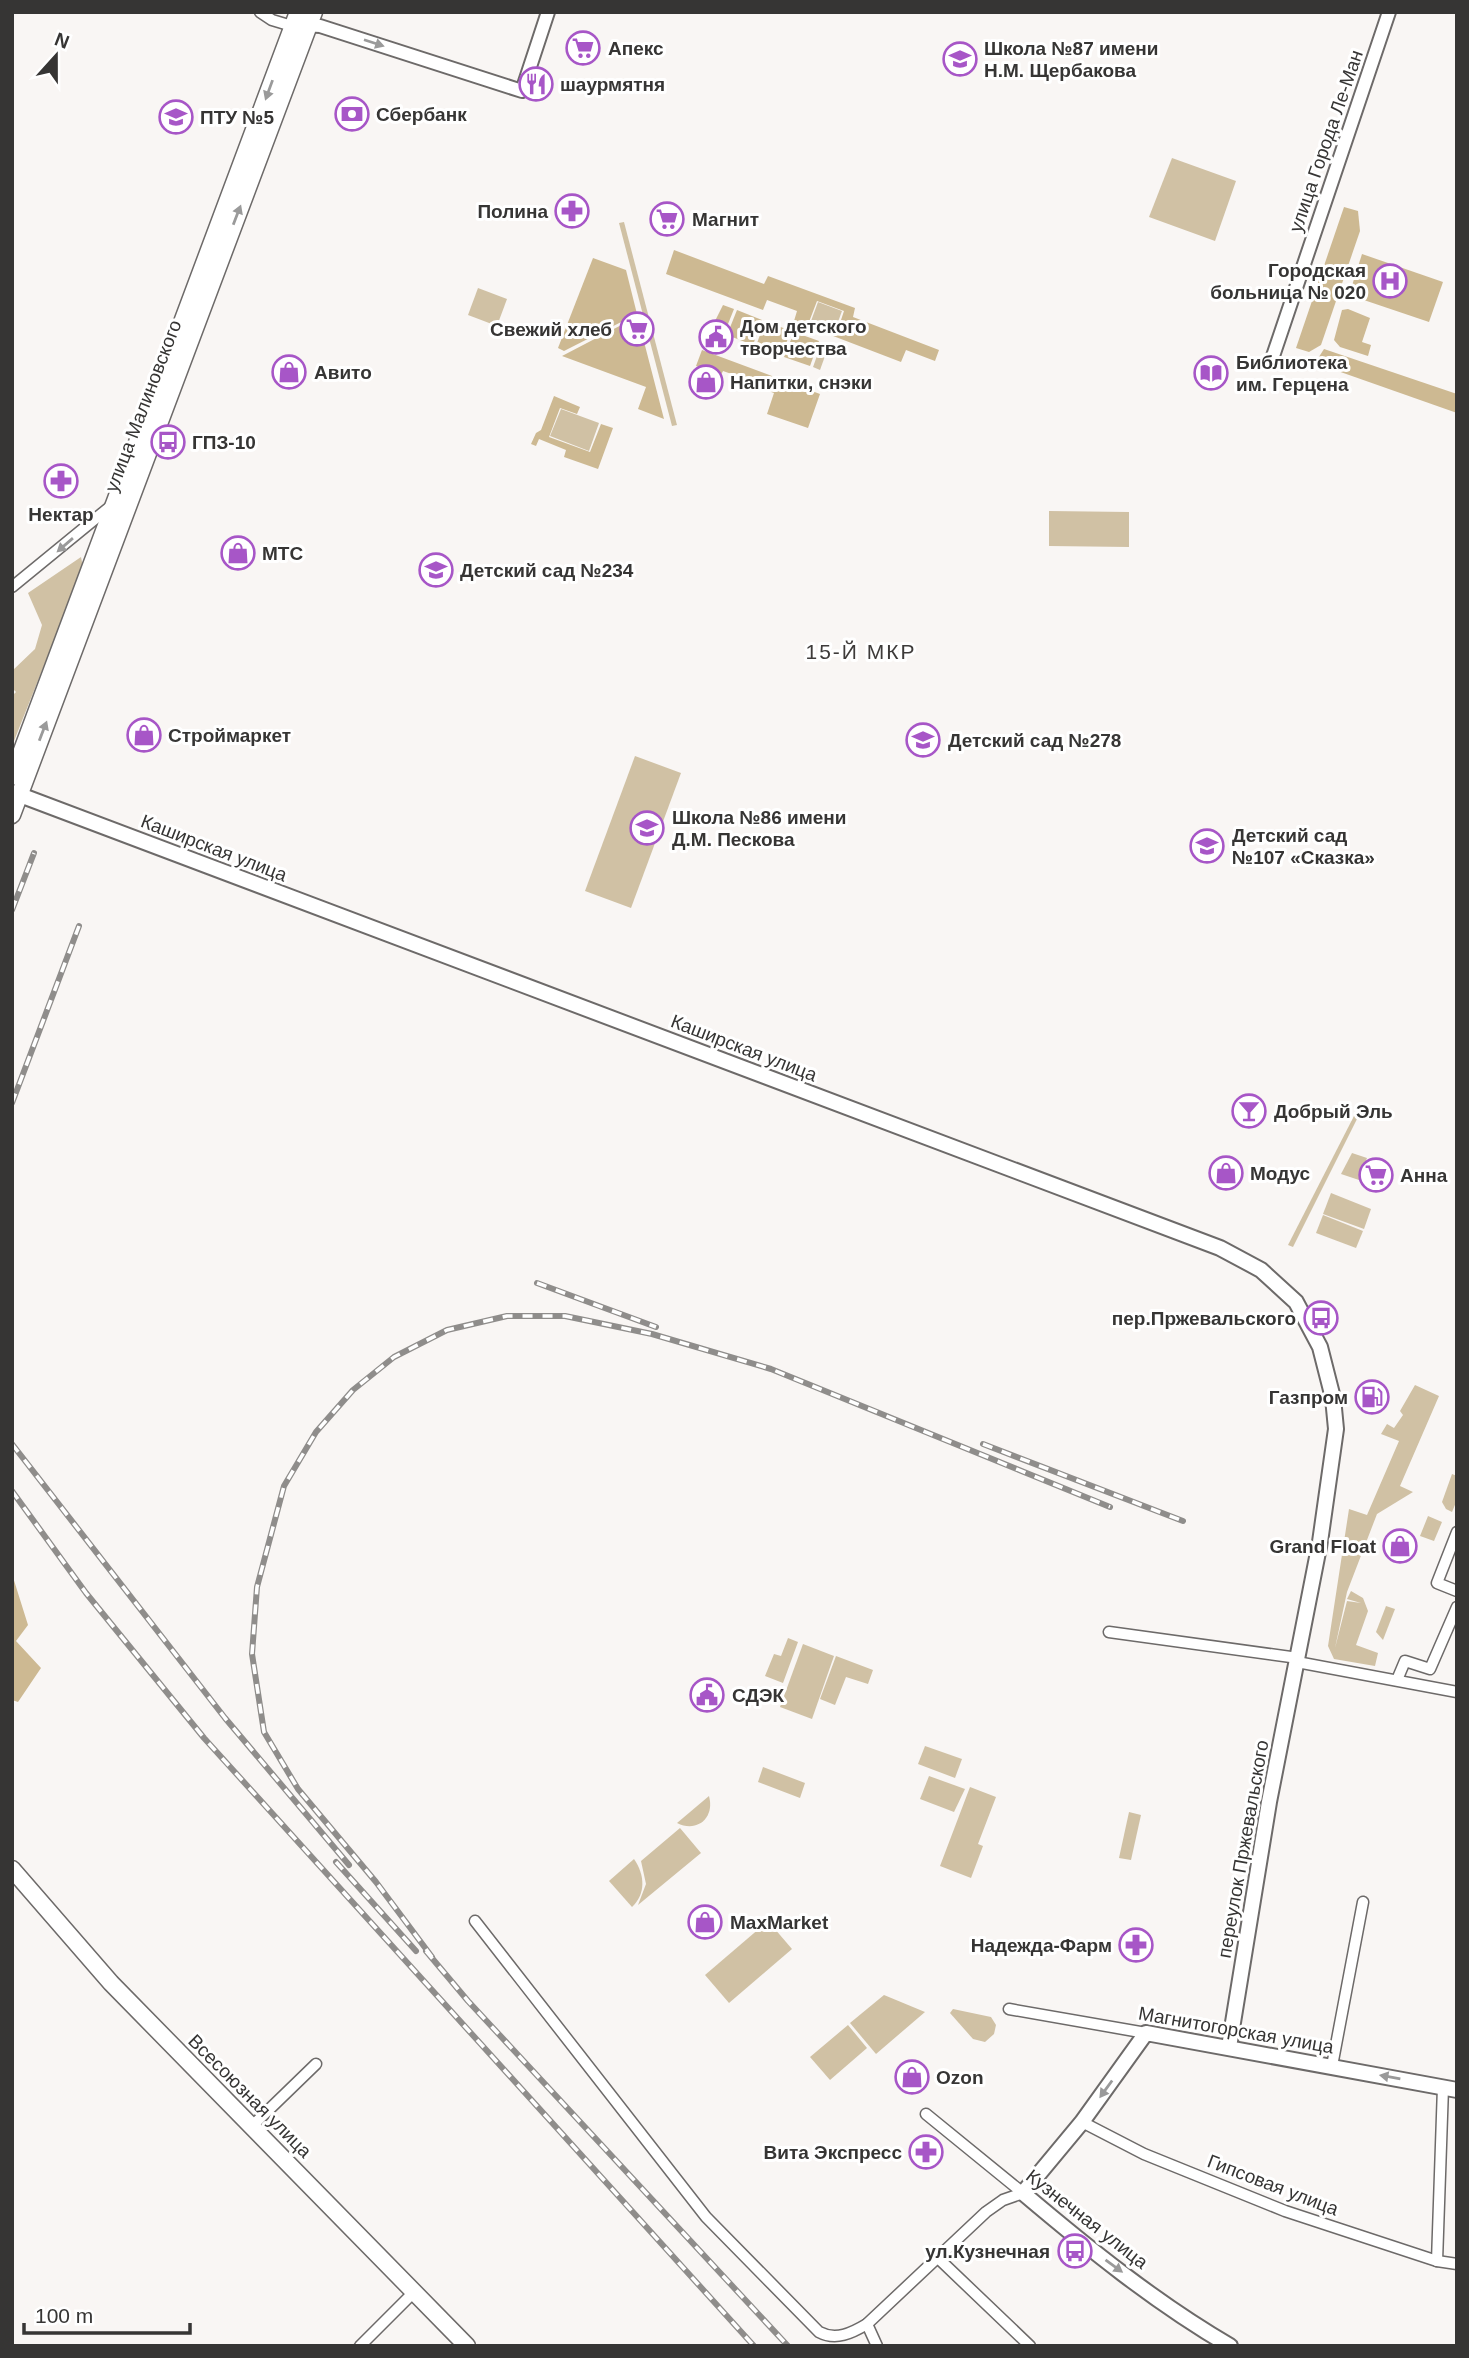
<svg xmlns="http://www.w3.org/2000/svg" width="1469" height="2358" viewBox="0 0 1469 2358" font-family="Helvetica,sans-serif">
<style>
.green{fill:#d0c1a4}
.forest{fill:#cdb992;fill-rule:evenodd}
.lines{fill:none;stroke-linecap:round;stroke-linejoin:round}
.minor-casing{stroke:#6d6a69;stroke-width:13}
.tertiary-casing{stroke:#6d6a69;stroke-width:16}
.primary-casing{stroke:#6d6a69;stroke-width:18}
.trunk-casing{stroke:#6d6a69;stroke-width:19}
.minor{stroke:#fff;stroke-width:10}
.tertiary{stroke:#fff;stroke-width:12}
.primary{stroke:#fff;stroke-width:14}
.trunk{stroke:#fff;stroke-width:16}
.rail-casing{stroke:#8f8d8b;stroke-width:6}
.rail{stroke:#fff;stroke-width:3.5;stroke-dasharray:10;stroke-linecap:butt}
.oneway{fill:#9a9a9a}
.labels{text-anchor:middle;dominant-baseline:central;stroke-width:6;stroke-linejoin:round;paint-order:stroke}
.poi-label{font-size:19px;font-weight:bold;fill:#363534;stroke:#fff;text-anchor:start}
.street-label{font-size:19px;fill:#363534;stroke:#fff}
.neighbourhood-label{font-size:21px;letter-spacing:2px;fill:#3e3b3a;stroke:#fff}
</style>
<rect width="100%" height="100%" fill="#f9f6f4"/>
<g class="green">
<path d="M 1172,158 L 1236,181 L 1215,241 L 1149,217 Z"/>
<path d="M 624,222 L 677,425 L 672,426 L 619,223 Z"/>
<path d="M 478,288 L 507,299 L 497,326 L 468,315 Z"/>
<path d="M 818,302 L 842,311 L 835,330 L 811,321 Z"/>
<path d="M 822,342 L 829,345 L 820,370 L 813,367 Z"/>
<path d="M 561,409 L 599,423 L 589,451 L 550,436 Z"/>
<path d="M 1049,511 L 1129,512 L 1129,547 L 1049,546 Z"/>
<path d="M 81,557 L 83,567 L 12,746 L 12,696 L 16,692 L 12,688 L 12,671 L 35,649 L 42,625 L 28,593 Z"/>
<path d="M 635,756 L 681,773 L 631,908 L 585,891 Z"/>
<path d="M 1355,1114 L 1359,1115 L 1293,1247 L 1288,1245 Z"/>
<path d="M 1352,1153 L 1367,1158 L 1359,1180 L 1341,1174 Z"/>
<path d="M 1331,1193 L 1371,1209 L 1364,1229 L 1323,1214 Z"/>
<path d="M 1323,1215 L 1363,1231 L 1356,1248 L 1316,1233 Z"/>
<path d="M 1415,1385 L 1439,1396 L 1400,1486 L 1413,1492 L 1377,1514 L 1347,1592 L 1335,1648 L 1347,1601 L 1361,1603 L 1347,1599 L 1351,1591 L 1363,1598 L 1368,1611 L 1356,1645 L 1378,1653 L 1375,1666 L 1334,1659 L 1328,1646 L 1349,1509 L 1367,1515 L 1399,1441 L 1381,1434 L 1387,1424 L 1394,1428 L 1403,1415 L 1400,1411 Z"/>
<path d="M 1452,1474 L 1457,1476 L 1457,1500 L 1452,1512 L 1446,1509 L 1442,1502 Z"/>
<path d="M 1428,1516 L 1442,1522 L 1434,1541 L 1420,1536 Z"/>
<path d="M 1386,1606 L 1395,1609 L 1383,1640 L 1376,1632 Z"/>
<path d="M 788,1638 L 798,1642 L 783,1683 L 765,1676 L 774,1654 L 781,1656 Z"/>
<path d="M 803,1644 L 834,1656 L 812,1719 L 780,1707 Z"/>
<path d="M 836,1656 L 873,1670 L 868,1684 L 846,1677 L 835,1705 L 820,1699 Z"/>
<path d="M 925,1746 L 962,1759 L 955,1778 L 918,1764 Z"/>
<path d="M 763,1767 L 805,1783 L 800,1798 L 758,1782 Z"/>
<path d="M 929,1776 L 965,1789 L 954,1812 L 920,1799 Z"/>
<path d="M 970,1787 L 996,1797 L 978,1844 L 983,1846 L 971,1878 L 940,1866 Z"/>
<path d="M 709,1796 C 715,1818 697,1833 677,1823 Z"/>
<path d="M 1129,1812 L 1141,1815 L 1131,1860 L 1119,1858 Z"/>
<path d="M 680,1828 L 701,1853 L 638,1905 L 646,1884 L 641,1861 Z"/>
<path d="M 634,1859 C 645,1875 646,1894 632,1907 L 609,1881 Z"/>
<path d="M 768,1921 L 792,1949 L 729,2003 L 705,1975 Z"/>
<path d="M 884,1995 L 925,2012 L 876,2054 L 850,2023 Z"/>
<path d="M 953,2009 L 991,2017 L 996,2025 L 994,2034 L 985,2042 L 973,2039 L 950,2013 Z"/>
<path d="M 848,2025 L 867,2048 L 830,2080 L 810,2057 Z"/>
</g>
<g class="forest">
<path d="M 1344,207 L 1358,211 L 1360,231 L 1321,345 L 1309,352 L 1296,348 Z"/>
<path d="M 674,250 L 764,284 L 768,276 L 855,308 L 853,317 L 939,350 L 935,361 L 906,350 L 901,362 L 794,321 L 797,311 L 767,300 L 763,310 L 666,274 ZM 817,301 L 844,311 L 837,332 L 809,322 Z"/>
<path d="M 1362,254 L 1443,282 L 1429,322 L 1349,295 Z"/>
<path d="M 593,258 L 626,270 L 637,314 L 564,351 L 558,348 Z"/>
<path d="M 723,305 L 734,309 L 724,334 L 711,329 Z"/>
<path d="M 1348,309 L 1370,318 L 1362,342 L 1371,345 L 1368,356 L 1340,347 L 1334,340 L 1342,310 Z"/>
<path d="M 737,310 L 762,320 L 753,345 L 727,335 Z"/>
<path d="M 631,320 L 635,335 L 642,334 L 664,419 L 638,409 L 646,387 L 562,356 Z"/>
<path d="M 765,321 L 791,331 L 781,356 L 756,346 Z"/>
<path d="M 794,332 L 819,341 L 810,366 L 784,357 Z"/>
<path d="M 1324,349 L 1457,394 L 1457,413 L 1315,363 Z"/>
<path d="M 702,350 L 820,394 L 808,428 L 767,414 L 774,393 L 751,385 L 749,390 L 741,387 L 743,378 L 723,371 L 721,375 L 696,366 Z"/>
<path d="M 554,396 L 580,407 L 577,414 L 560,408 L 549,437 L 590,452 L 601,424 L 613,428 L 598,469 L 564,457 L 566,450 L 539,439 L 536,446 L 531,444 L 536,433 L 541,430 Z"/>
<path d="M 12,1574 L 28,1625 L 16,1641 L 41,1668 L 18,1702 L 12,1700 Z"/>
</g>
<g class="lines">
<defs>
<g id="minor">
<path d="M 260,12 L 272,20 L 292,26"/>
<path d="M 12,587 L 111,506"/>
<path d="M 1457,1532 L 1437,1583 L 1457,1591"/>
<path d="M 1109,1632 L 1298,1658"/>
<path d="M 1297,1662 L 1457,1692"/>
<path d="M 1397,1680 L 1405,1661 L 1430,1669 L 1457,1607"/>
<path d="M 475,1921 L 706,2217 L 819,2332 C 836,2341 852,2333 867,2324 L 986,2212 L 1003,2200 L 1023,2193"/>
<path d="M 1009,2009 L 1146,2033"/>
<path d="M 1332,2066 L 1363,1902"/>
<path d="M 926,2114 L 1023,2193"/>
<path d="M 1082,2122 L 1144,2154 L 1285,2211 L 1437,2261 L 1457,2264"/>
<path d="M 251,2127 L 316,2064"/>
<path d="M 939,2259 L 1030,2346"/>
<path d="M 1437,2261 L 1443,2087"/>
<path d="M 867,2324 L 877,2346"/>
<path d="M 360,2346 L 414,2292"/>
</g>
<g id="tertiary">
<path d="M 303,25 L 320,26 L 522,91 L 548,12"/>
<path d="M 1271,362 L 1389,12"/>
</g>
<g id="primary">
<path d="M 12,792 L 1220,1248 L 1261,1270 L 1296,1302 L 1320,1347 L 1333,1398 L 1336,1429 L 1320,1542 L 1269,1802 L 1229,2047"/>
<path d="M 1230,2346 C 1156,2303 1088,2248 1023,2193 L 1082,2122 L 1146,2033 L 1457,2090"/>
</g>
<g id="trunk">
<path d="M 12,777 L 298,12"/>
<path d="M 12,815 L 314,12"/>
<path d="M 12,1869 L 111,1983 L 467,2346"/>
</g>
</defs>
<use href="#minor" class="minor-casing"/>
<use href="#tertiary" class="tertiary-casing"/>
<use href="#primary" class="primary-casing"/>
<use href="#trunk" class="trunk-casing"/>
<use href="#minor" class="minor"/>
<use href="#tertiary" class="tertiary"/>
<use href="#primary" class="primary"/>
<use href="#trunk" class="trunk"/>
<defs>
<g id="rail">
<path d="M 12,910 L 34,853"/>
<path d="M 12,1103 L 79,926"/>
<path d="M 537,1283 L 656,1327"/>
<path d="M 12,1444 L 225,1718 L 349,1865"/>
<path d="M 983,1444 L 1183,1521"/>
<path d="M 12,1491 L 86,1593 L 204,1738 L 754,2346"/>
<path d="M 336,1862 L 416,1951"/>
<path d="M 426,1951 L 468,2001 L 788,2346"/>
<path d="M 432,1957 L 376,1882 L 298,1789 L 264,1732 L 252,1654 L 257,1587 L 284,1486 L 316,1432 L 353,1390 L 394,1357 L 447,1330 L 507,1316 L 565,1316 L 652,1334 L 771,1369 L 1110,1507"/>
</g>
</defs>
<use href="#rail" class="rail-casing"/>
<use href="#rail" class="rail"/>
</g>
<defs><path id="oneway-solid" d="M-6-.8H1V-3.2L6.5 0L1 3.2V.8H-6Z" transform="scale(1.75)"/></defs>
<g class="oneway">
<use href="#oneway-solid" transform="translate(374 43) rotate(18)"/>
<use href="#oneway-solid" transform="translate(269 90) rotate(110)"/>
<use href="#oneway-solid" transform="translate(237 215) rotate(-69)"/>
<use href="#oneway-solid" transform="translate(65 545) rotate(139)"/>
<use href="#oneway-solid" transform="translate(43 731) rotate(-69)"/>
<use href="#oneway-solid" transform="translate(1390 2077) rotate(-170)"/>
<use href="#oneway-solid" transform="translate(1106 2089) rotate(126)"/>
<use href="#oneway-solid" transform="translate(1114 2266) rotate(36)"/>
</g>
<defs>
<symbol id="supermarket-ring" viewBox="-11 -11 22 22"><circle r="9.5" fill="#fff" stroke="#a756c7" stroke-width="1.5"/><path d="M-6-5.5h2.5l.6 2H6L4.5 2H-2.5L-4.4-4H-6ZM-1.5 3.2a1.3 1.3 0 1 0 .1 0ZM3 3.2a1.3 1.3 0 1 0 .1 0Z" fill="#a756c7"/></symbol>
<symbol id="school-ring" viewBox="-11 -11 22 22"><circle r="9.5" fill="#fff" stroke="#a756c7" stroke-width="1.5"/><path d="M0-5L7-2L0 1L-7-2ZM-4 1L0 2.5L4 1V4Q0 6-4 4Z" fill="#a756c7"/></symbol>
<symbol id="restaurant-ring" viewBox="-11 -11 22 22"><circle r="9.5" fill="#fff" stroke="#a756c7" stroke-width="1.5"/><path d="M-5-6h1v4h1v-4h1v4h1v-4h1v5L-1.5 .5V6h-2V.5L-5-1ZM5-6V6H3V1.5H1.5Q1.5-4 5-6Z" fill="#a756c7"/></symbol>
<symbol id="bank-ring" viewBox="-11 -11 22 22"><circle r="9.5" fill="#fff" stroke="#a756c7" stroke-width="1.5"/><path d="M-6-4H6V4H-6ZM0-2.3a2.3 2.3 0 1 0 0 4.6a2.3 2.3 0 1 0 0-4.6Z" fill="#a756c7"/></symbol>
<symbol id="university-ring" viewBox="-11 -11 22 22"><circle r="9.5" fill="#fff" stroke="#a756c7" stroke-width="1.5"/><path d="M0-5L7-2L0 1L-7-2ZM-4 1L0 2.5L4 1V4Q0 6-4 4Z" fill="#a756c7"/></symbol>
<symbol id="pharmacy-ring" viewBox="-11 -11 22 22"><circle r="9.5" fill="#fff" stroke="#a756c7" stroke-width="1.5"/><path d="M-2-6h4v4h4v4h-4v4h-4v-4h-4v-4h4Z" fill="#a756c7"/></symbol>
<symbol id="hospital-ring" viewBox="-11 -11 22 22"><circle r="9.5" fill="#fff" stroke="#a756c7" stroke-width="1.5"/><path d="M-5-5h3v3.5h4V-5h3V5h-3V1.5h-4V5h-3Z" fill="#a756c7"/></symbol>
<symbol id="civic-ring" viewBox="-11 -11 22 22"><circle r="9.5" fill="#fff" stroke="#a756c7" stroke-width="1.5"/><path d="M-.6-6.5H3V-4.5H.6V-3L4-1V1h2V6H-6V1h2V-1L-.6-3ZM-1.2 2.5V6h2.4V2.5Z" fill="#a756c7"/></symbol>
<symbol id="shop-ring" viewBox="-11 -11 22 22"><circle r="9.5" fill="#fff" stroke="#a756c7" stroke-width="1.5"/><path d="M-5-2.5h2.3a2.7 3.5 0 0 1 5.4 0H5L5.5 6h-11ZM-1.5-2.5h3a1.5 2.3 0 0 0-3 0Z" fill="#a756c7"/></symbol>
<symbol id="library-ring" viewBox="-11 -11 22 22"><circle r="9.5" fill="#fff" stroke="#a756c7" stroke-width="1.5"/><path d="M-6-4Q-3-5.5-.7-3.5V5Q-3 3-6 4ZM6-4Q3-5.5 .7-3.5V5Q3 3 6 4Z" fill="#a756c7"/></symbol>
<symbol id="bus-ring" viewBox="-11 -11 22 22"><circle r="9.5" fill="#fff" stroke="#a756c7" stroke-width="1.5"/><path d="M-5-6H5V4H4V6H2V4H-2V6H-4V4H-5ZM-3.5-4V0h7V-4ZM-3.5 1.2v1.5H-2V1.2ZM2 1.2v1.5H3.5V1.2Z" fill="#a756c7"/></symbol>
<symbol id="bar-ring" viewBox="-11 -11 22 22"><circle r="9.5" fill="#fff" stroke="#a756c7" stroke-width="1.5"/><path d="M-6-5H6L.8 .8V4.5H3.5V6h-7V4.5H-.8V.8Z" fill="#a756c7"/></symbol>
<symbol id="fuel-ring" viewBox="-11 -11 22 22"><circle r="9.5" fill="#fff" stroke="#a756c7" stroke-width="1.5"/><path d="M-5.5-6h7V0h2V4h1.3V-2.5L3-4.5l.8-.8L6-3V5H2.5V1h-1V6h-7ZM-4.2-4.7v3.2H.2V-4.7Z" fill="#a756c7"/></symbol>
</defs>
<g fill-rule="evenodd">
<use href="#supermarket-ring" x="564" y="29" width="38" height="38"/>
<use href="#school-ring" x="941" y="40" width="38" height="38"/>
<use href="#restaurant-ring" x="517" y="65" width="38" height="38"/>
<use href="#bank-ring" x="333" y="95" width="38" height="38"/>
<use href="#university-ring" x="157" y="98" width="38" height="38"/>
<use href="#pharmacy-ring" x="553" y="192" width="38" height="38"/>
<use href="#supermarket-ring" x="648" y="200" width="38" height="38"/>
<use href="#hospital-ring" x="1371" y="262" width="38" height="38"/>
<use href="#supermarket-ring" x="618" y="310" width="38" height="38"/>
<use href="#civic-ring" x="697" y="318" width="38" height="38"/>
<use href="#shop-ring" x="270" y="353" width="38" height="38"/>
<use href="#library-ring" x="1192" y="354" width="38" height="38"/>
<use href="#shop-ring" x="687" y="363" width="38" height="38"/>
<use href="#bus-ring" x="149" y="423" width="38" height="38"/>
<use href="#pharmacy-ring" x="42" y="462" width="38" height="38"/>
<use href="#shop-ring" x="219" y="534" width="38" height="38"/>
<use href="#school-ring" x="417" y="551" width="38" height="38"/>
<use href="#shop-ring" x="125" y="716" width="38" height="38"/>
<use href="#school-ring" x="904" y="721" width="38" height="38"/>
<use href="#school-ring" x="628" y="809" width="38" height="38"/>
<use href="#school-ring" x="1188" y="827" width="38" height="38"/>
<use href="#bar-ring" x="1230" y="1092" width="38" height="38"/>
<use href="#shop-ring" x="1207" y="1154" width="38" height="38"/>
<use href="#supermarket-ring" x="1357" y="1156" width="38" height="38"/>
<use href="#bus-ring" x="1302" y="1299" width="38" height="38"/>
<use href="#fuel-ring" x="1353" y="1378" width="38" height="38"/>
<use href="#shop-ring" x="1381" y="1527" width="38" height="38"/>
<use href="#civic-ring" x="688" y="1676" width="38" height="38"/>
<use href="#shop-ring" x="686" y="1903" width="38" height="38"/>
<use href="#pharmacy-ring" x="1117" y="1926" width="38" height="38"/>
<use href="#shop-ring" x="893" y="2058" width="38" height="38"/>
<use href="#pharmacy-ring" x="907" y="2133" width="38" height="38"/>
<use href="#bus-ring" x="1056" y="2232" width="38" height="38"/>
</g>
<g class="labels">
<g class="poi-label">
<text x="608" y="48">Апекс</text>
<text x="984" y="48">Школа №87 имени<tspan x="984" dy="22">Н.М. Щербакова</tspan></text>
<text x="560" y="84">шаурмятня</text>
<text x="376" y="114">Сбербанк</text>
<text x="200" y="117">ПТУ №5</text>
<text x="548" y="211" text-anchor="end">Полина</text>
<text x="692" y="219">Магнит</text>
<text x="1366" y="270" text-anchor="end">Городская<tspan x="1366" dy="22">больница № 020</tspan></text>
<text x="740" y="326">Дом детского<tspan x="740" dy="22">творчества</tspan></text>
<text x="612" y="329" text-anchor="end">Свежий хлеб</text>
<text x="1236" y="362">Библиотека<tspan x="1236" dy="22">им. Герцена</tspan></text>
<text x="314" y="372">Авито</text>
<text x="730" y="382">Напитки, снэки</text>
<text x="192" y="442">ГПЗ-10</text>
<text x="61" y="514" text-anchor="middle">Нектар</text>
<text x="262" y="553">МТС</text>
<text x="460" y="570">Детский сад №234</text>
<text x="168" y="735">Строймаркет</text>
<text x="948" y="740">Детский сад №278</text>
<text x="672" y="817">Школа №86 имени<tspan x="672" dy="22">Д.М. Пескова</tspan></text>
<text x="1232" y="835">Детский сад<tspan x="1232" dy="22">№107 «Сказка»</tspan></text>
<text x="1274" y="1111">Добрый Эль</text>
<text x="1250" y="1173">Модус</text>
<text x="1400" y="1175">Анна</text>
<text x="1296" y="1318" text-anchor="end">пер.Пржевальского</text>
<text x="1348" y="1397" text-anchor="end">Газпром</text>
<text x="1376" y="1546" text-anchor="end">Grand Float</text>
<text x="732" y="1695">СДЭК</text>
<text x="730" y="1922">MaxMarket</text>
<text x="1112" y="1945" text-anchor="end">Надежда-Фарм</text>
<text x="936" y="2077">Ozon</text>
<text x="902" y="2152" text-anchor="end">Вита Экспресс</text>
<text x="1050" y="2251" text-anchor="end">ул.Кузнечная</text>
</g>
<g class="street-label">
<text transform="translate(1326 141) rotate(-71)">улица Города Ле-Ман</text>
<text transform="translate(143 406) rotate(-69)">улица Малиновского</text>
<text transform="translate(214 848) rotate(21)">Каширская улица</text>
<text transform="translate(744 1048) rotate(21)">Каширская улица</text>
<text transform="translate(1243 1849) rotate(-80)">переулок Пржевальского</text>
<text transform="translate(1236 2030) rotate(10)">Магнитогорская улица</text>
<text transform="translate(250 2096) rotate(45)">Всесоюзная улица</text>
<text transform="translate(1273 2185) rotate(21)">Гипсовая улица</text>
<text transform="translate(1087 2219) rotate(38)">Кузнечная улица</text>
</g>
<g class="neighbourhood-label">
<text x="861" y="651">15-Й МКР</text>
</g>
</g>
<rect width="1469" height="2358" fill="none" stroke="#363534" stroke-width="28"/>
<g transform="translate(56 56) rotate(21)" stroke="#ffffff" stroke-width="5" paint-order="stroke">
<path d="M0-5L12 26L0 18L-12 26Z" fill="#363534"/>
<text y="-10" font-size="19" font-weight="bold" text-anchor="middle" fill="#363534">N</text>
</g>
<path d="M24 2323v10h166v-10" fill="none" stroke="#363534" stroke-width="3.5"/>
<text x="35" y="2323" font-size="21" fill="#363534" stroke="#ffffff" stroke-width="5" paint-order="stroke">100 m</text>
</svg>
